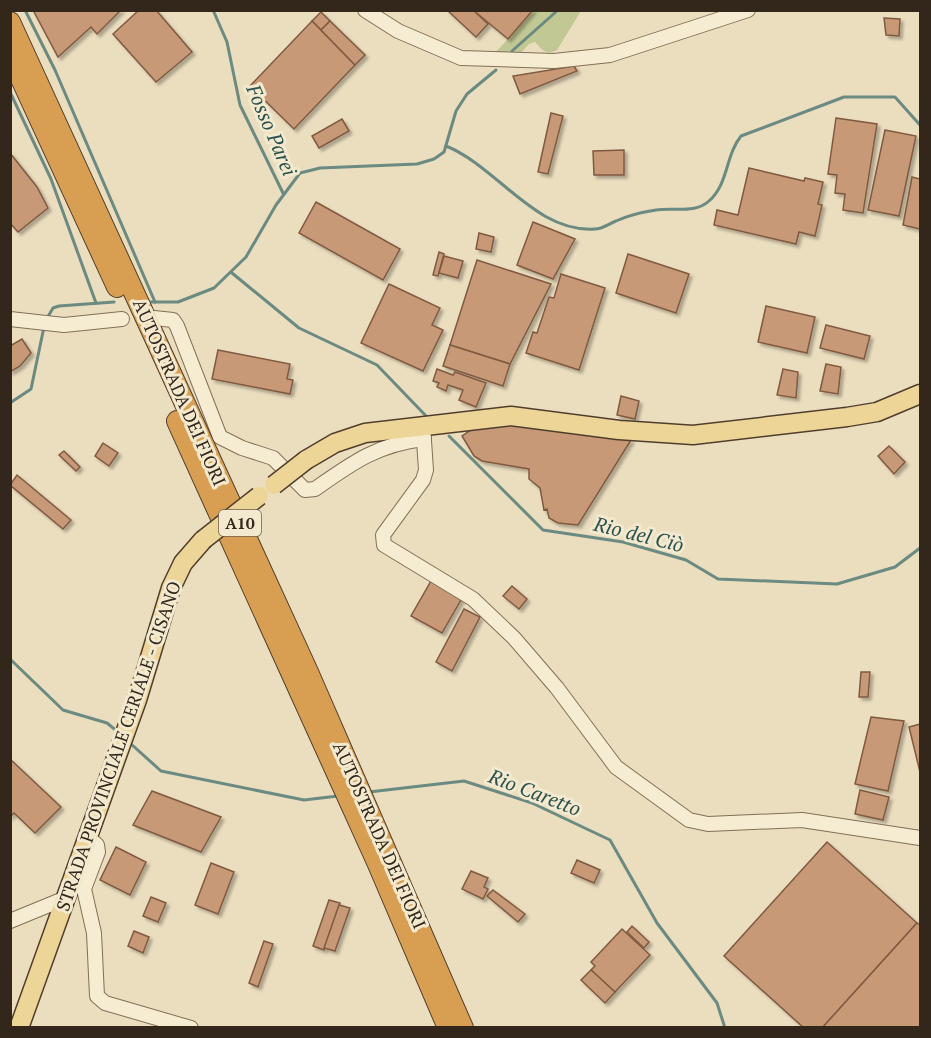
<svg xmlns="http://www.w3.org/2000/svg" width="931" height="1038" viewBox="0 0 931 1038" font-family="'PT Serif',serif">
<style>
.green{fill:#c1c894}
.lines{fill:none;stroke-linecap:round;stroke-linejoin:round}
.stream{stroke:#6a8a82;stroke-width:3}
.building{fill:#c79976;stroke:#805a40;stroke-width:1.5;filter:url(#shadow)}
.minor-casing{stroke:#826f58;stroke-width:16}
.major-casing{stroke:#503e2d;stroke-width:21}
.highway-casing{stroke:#503e2d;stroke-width:22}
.minor{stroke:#f6ecd1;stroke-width:14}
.major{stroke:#edd497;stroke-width:18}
.highway{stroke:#d89f52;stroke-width:20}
.major-bridge-casing{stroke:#503e2d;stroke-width:21;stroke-linecap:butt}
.major-bridge{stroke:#edd497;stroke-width:18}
.labels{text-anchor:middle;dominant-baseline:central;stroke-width:6;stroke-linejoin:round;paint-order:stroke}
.shield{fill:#f3e9ce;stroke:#6d6151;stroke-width:1.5}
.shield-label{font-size:16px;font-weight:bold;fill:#33271c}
.street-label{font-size:18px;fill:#33271c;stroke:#f3e9ce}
.water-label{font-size:20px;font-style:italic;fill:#2c5250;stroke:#f3e9ce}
</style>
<defs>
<filter id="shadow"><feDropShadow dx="3" dy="3" stdDeviation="1.5" flood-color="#0004"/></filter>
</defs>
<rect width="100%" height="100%" fill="#ebdebf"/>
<path class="green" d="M 533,11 L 581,11 L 557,50 C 547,56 542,50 535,42 L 529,44 L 519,55 L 495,53 Z"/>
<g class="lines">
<g class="stream">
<path d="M 25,10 L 55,70 L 155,302"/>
<path d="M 213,10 L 227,42 L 240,105 L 283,193"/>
<path d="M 512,51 L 558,10"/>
<path d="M 10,92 L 51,179 L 96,303"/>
<path d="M 446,146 C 498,167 535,233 595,229 C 603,229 608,224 616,221 C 627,216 643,212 656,210 C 673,207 695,214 709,201 C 729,183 725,156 741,136 L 844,97 L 895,97 L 920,125"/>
<path d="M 232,273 L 299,328 L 377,365 L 427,417"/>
<path d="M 149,302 L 178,302 L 214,288 L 246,257 L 276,205 L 300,173 L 320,168 L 417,164 L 434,159 L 444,152 L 456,111 L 467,94 L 496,70"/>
<path d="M 46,320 L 53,308 L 59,306 L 114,302"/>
<path d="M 10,403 L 31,389 L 44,327"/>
<path d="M 449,436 L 543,530 L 623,542 L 686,560 L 718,579 L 837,584 L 895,567 L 920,548"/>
<path d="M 10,659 L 63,710 L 107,723 L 118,732"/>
<path d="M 131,744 L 161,771 L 304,800 L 338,796"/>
<path d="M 369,792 L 464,781 L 532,803 L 610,840 L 657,923 L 717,1003 L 725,1028"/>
</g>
</g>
<g class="building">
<path d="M 33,10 L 121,10 L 97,34 L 91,27 L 58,57 Z"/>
<path d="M 139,10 L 156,10 L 192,52 L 156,82 L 113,34 Z"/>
<path d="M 447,10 L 473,10 L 488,24 L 476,37 Z"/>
<path d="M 473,10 L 533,10 L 508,39 Z"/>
<path d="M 321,12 L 330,21 L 321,30 L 312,21 Z"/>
<path d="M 884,18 L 900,19 L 899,36 L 886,35 Z"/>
<path d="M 312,21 L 355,65 L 294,129 L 250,86 Z"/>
<path d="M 330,21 L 365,55 L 355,65 L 321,30 Z"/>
<path d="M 574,66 L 577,71 L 520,94 L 513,76 Z"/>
<path d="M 551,113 L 563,116 L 548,174 L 538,172 Z"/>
<path d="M 836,118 L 877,124 L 863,213 L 843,210 L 845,194 L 835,193 L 837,175 L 828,174 Z"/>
<path d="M 342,119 L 349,131 L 319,148 L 312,136 Z"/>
<path d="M 885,130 L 916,136 L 899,216 L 868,210 Z"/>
<path d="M 624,150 L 624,175 L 594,175 L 593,151 Z"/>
<path d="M 10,153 L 37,187 L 48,208 L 18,232 L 10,223 Z"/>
<path d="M 749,168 L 804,181 L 805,178 L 823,182 L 818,204 L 822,205 L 815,236 L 799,232 L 796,244 L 714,225 L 717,210 L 738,215 Z"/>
<path d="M 912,177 L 920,179 L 920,229 L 903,225 Z"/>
<path d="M 316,202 L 400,249 L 383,280 L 299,233 Z"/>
<path d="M 533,222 L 575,239 L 553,279 L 517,265 Z"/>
<path d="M 479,233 L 494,237 L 491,252 L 476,249 Z"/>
<path d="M 439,252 L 444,254 L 438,276 L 433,275 Z"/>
<path d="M 628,254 L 689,274 L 676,313 L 616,293 Z"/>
<path d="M 444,256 L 463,261 L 458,278 L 439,273 Z"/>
<path d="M 477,260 L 551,284 L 510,364 L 450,345 Z"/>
<path d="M 561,274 L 605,288 L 579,370 L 526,353 L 533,332 L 537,333 L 549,297 L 554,298 Z"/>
<path d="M 389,284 L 440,308 L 432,325 L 443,330 L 423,371 L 361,343 Z"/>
<path d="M 766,306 L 815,317 L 807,353 L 758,342 Z"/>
<path d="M 826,325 L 870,336 L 864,359 L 820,348 Z"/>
<path d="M 22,339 L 31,353 L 20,366 L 10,372 L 10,346 Z"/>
<path d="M 450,345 L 510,364 L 503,386 L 443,366 Z"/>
<path d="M 218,350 L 290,364 L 287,379 L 293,380 L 290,394 L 212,379 Z"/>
<path d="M 826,364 L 841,367 L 838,394 L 820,391 Z"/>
<path d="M 437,369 L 453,375 L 455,372 L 486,383 L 476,407 L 459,400 L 463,390 L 448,385 L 446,391 L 437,387 L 439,383 L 433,381 Z"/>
<path d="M 783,369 L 798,372 L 796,398 L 777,395 Z"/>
<path d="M 621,396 L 639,401 L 635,419 L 617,415 Z"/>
<path d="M 512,423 L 631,440 L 578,525 L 558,523 L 549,518 L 547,509 L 544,510 L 540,488 L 529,479 L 529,469 L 482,461 L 474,456 L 462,436 L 474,428 Z"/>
<path d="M 103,443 L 118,453 L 109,466 L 95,456 Z"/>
<path d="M 889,446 L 905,462 L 894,474 L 878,456 Z"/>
<path d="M 64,451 L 80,467 L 76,471 L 59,455 Z"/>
<path d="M 17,475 L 71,520 L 63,529 L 10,485 Z"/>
<path d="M 431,581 L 462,598 L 442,633 L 411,616 Z"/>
<path d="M 512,586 L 527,599 L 519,609 L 503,596 Z"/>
<path d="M 464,609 L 480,617 L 452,671 L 436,662 Z"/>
<path d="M 861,672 L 870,672 L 868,697 L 859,697 Z"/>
<path d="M 871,717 L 904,721 L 888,791 L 855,784 Z"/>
<path d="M 920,724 L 920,772 L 909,727 Z"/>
<path d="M 10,759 L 61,807 L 35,833 L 14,813 L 10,817 Z"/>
<path d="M 860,790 L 889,797 L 883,820 L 855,814 Z"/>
<path d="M 152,791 L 221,817 L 201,852 L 133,825 Z"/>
<path d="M 827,842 L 917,923 L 822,1028 L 804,1028 L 724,956 Z"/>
<path d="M 116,847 L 146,862 L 130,895 L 100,880 Z"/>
<path d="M 577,860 L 600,870 L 594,883 L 571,873 Z"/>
<path d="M 211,863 L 234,872 L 218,914 L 195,905 Z"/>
<path d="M 471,871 L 488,878 L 484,887 L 488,889 L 483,899 L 462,889 Z"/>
<path d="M 493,890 L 525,914 L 518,922 L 487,896 Z"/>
<path d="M 151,897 L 166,903 L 158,922 L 143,916 Z"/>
<path d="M 329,900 L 340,903 L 324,950 L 313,946 Z"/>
<path d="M 339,905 L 350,908 L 335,951 L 324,948 Z"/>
<path d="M 917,923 L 920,925 L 920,1028 L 822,1028 Z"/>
<path d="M 632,926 L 649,942 L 644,948 L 627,932 Z"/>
<path d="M 622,929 L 650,955 L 615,992 L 591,970 L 595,966 L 591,962 Z"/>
<path d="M 134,931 L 149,937 L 143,953 L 128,946 Z"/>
<path d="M 264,941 L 273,944 L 258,987 L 249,983 Z"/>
<path d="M 591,970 L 615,992 L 605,1003 L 581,980 Z"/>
</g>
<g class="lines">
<defs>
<g id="minor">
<path d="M 365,10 L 398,31 L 461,58 L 554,61 L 610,55 L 748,10"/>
<path d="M 154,318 L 173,320 L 177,326 L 220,437 L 242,448 L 273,458 L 305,490 L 315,489 C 352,463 378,444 424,439"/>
<path d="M 10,319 L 64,325 L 122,319"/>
<path d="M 423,426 L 426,470 L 423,480 L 383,535 L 384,545 L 473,599 L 514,638 L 557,688 L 616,767 L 689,820 L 708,824 L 802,820 L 920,838"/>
<path d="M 88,837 L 97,845 L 98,852 L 84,889 L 94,933 L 97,996 L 105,1003 L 191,1028"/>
<path d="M 10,921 L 66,898"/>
</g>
<g id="major">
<path d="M 306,460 L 335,443 L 365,433 L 511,416 L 619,430 L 693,435 L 847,417 L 877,412 L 920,394"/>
<path d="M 19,1028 L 137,700 L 171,588 L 183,563 L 203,540"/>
</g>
<g id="highway">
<path d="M 10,22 L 308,672 L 463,1028"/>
<path d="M 10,55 L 117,287"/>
<path d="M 177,421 L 377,862 L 448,1028"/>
</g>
</defs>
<use href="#minor" class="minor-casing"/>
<use href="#major" class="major-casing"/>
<use href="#highway" class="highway-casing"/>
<use href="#minor" class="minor"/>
<use href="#major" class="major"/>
<use href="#highway" class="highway"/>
<defs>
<g id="major-bridge">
<path d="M 274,485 L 306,460"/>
<path d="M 203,540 L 259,496"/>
</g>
</defs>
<use href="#major-bridge" class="major-bridge-casing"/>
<use href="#major-bridge" class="major-bridge"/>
</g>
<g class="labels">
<rect class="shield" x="219" y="510" width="42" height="26" rx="4.5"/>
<g class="shield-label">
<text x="240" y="523">A10</text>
</g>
<g class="street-label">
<text transform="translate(180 392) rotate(66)">AUTOSTRADA DEI FIORI</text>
<text transform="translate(118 746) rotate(-71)">STRADA PROVINCIALE CERIALE - CISANO</text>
<text transform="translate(380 835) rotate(66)">AUTOSTRADA DEI FIORI</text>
</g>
<g class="water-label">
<text transform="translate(272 130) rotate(67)">Fosso Parei</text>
<text transform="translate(639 534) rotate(14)">Rio del Ciò</text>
<text transform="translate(535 792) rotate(21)">Rio Caretto</text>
</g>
</g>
<rect width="931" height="1038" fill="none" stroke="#33271c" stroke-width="24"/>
</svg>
